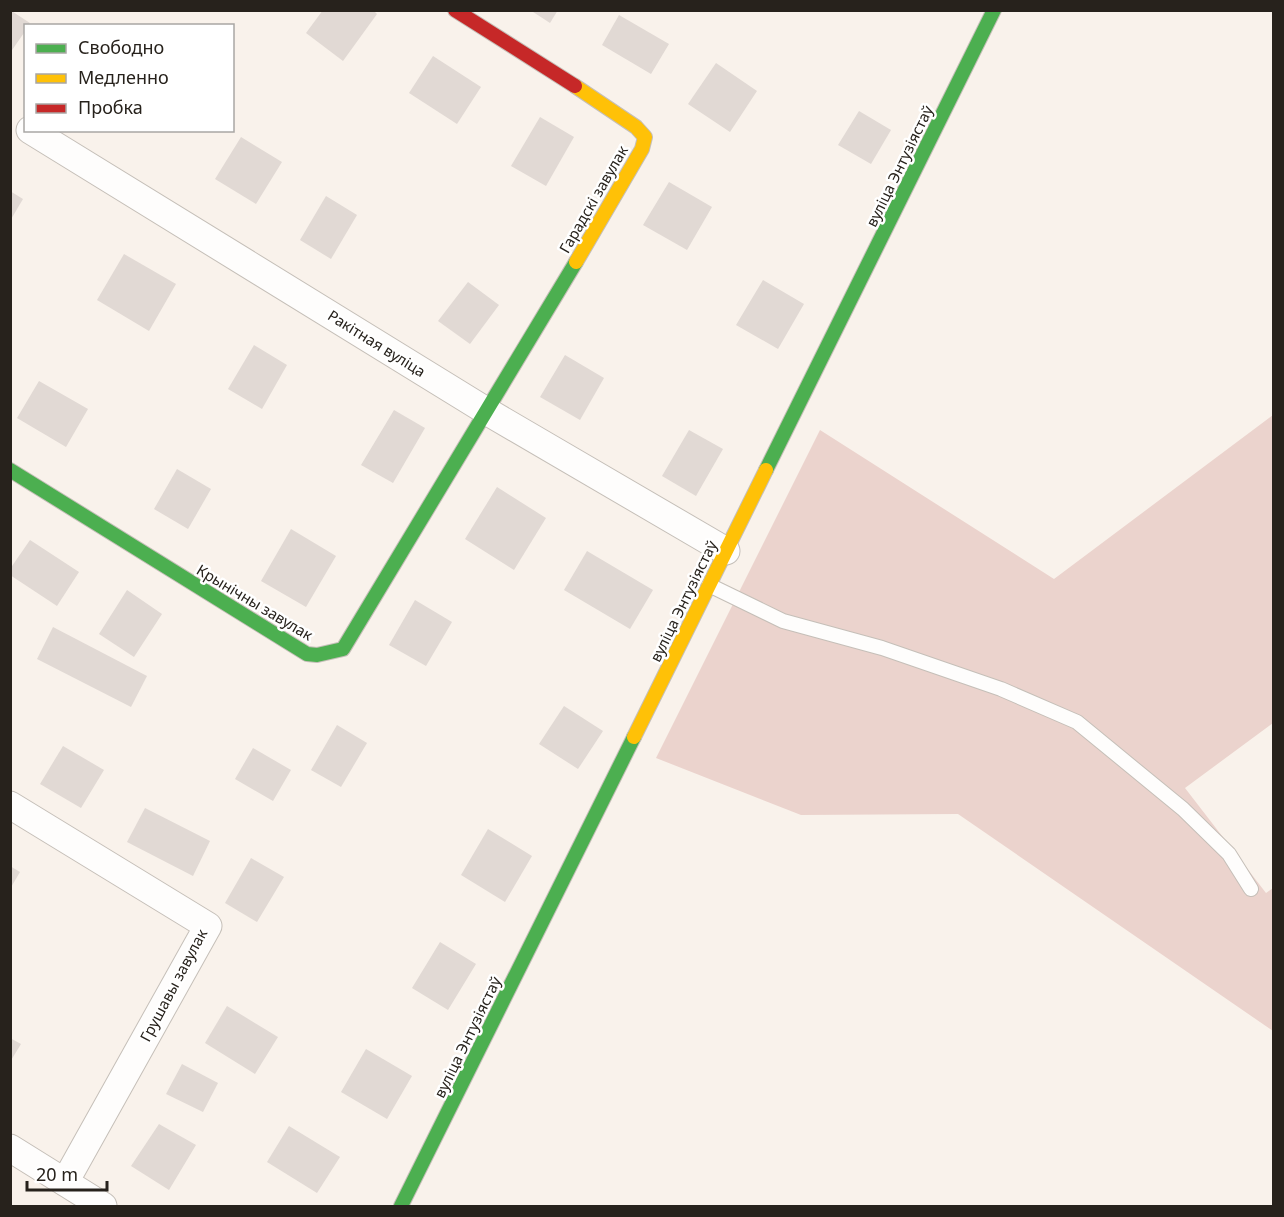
<svg xmlns="http://www.w3.org/2000/svg" width="1284" height="1217" viewBox="0 0 1284 1217" font-family="'Noto Sans',sans-serif">
<style>
.green{fill:#ebd3cd}
.building{fill:#e1d9d4}
.lines{fill:none;stroke-linecap:round;stroke-linejoin:round}
.lane-casing{stroke:#c5bfb8;stroke-width:16}
.street-casing{stroke:#c5bfb8;stroke-width:29}
.fast-casing{stroke:#c5bfb8;stroke-width:16}
.slow-casing{stroke:#c5bfb8;stroke-width:16}
.jam-casing{stroke:#c5bfb8;stroke-width:16}
.lane{stroke:#fefdfc;stroke-width:14}
.street{stroke:#fefdfc;stroke-width:27}
.fast{stroke:#4caf50;stroke-width:14}
.slow{stroke:#ffc107;stroke-width:14}
.jam{stroke:#c62828;stroke-width:14}
.labels{text-anchor:middle;dominant-baseline:central;stroke-width:5;stroke-linejoin:round;paint-order:stroke}
.street-label{font-size:15px;fill:#27221c;stroke:#fff}
</style>
<rect width="100%" height="100%" fill="#f9f2eb"/>
<path class="green" d="M 1273,415 L 1273,723 L 1185,788 L 1266,893 L 1273,888 L 1273,1031 L 958,814 L 801,815 L 656,758 L 820,430 L 1054,579 Z"/>
<g class="building">
<path d="M 10,10 L 30,23 L 26,26 L 26,30 L 10,53 Z"/>
<path d="M 323,10 L 373,10 L 377,14 L 343,61 L 306,33 Z"/>
<path d="M 530,10 L 558,10 L 550,23 Z"/>
<path d="M 619,15 L 669,44 L 651,74 L 602,45 Z"/>
<path d="M 433,56 L 481,87 L 457,124 L 409,93 Z"/>
<path d="M 716,63 L 757,91 L 730,132 L 688,104 Z"/>
<path d="M 859,111 L 891,130 L 871,164 L 838,145 Z"/>
<path d="M 540,117 L 574,137 L 546,186 L 511,166 Z"/>
<path d="M 241,137 L 282,162 L 256,204 L 215,179 Z"/>
<path d="M 669,182 L 712,207 L 687,250 L 643,225 Z"/>
<path d="M 10,191 L 23,199 L 10,221 Z"/>
<path d="M 326,196 L 357,215 L 331,259 L 300,240 Z"/>
<path d="M 124,254 L 176,284 L 149,331 L 97,300 Z"/>
<path d="M 763,280 L 804,304 L 778,349 L 736,325 Z"/>
<path d="M 468,282 L 499,305 L 470,344 L 438,321 Z"/>
<path d="M 254,345 L 287,365 L 262,409 L 228,389 Z"/>
<path d="M 565,355 L 604,378 L 580,420 L 540,397 Z"/>
<path d="M 39,381 L 88,409 L 66,447 L 17,418 Z"/>
<path d="M 394,410 L 425,428 L 393,483 L 361,465 Z"/>
<path d="M 689,430 L 723,449 L 696,496 L 662,476 Z"/>
<path d="M 177,469 L 211,489 L 188,529 L 154,509 Z"/>
<path d="M 497,487 L 546,518 L 514,570 L 465,539 Z"/>
<path d="M 291,529 L 336,556 L 306,607 L 261,581 Z"/>
<path d="M 30,540 L 79,572 L 57,606 L 10,575 L 10,569 Z"/>
<path d="M 587,551 L 653,590 L 630,629 L 564,590 Z"/>
<path d="M 127,590 L 162,614 L 134,657 L 99,634 Z"/>
<path d="M 415,600 L 452,622 L 426,666 L 389,645 Z"/>
<path d="M 53,627 L 147,676 L 131,707 L 37,659 Z"/>
<path d="M 564,706 L 603,731 L 578,769 L 539,744 Z"/>
<path d="M 337,725 L 367,743 L 341,787 L 311,770 Z"/>
<path d="M 63,746 L 104,770 L 81,808 L 40,784 Z"/>
<path d="M 253,748 L 291,770 L 273,801 L 235,779 Z"/>
<path d="M 145,808 L 210,841 L 193,876 L 127,842 Z"/>
<path d="M 488,829 L 532,856 L 505,902 L 461,875 Z"/>
<path d="M 251,858 L 284,877 L 257,922 L 225,903 Z"/>
<path d="M 10,866 L 20,872 L 10,889 Z"/>
<path d="M 440,942 L 476,964 L 448,1010 L 412,988 Z"/>
<path d="M 227,1006 L 278,1037 L 255,1074 L 205,1043 Z"/>
<path d="M 10,1038 L 21,1044 L 10,1062 Z"/>
<path d="M 366,1049 L 412,1076 L 387,1119 L 341,1092 Z"/>
<path d="M 182,1064 L 218,1083 L 203,1112 L 166,1094 Z"/>
<path d="M 159,1124 L 196,1145 L 169,1190 L 131,1166 Z"/>
<path d="M 289,1126 L 340,1157 L 317,1193 L 267,1162 Z"/>
</g>
<g class="lines">
<defs>
<path id="lane" d="M 709,585 L 783,621 L 882,648 L 1001,689 L 1077,722 L 1183,809 L 1229,854 L 1251,889"/>
<g id="street">
<path d="M 30,130 L 488,412 L 726,551"/>
<path d="M 10,805 L 208,926 L 65,1182"/>
<path d="M 10,1148 L 103,1206"/>
</g>
<g id="fast">
<path d="M 10,470 L 307,654 L 317,655 L 343,649 L 576,262"/>
<path d="M 766,470 L 994,10"/>
<path d="M 401,1206 L 634,737"/>
</g>
<g id="slow">
<path d="M 575,86 L 636,127 L 645,137 L 642,149 L 576,262"/>
<path d="M 634,737 L 766,470"/>
</g>
<path id="jam" d="M 455,10 L 575,86"/>
</defs>
<use href="#lane" class="lane-casing"/>
<use href="#street" class="street-casing"/>
<use href="#fast" class="fast-casing"/>
<use href="#slow" class="slow-casing"/>
<use href="#jam" class="jam-casing"/>
<use href="#lane" class="lane"/>
<use href="#street" class="street"/>
<use href="#fast" class="fast"/>
<use href="#slow" class="slow"/>
<use href="#jam" class="jam"/>
</g>
<g class="labels">
<g class="street-label">
<text transform="translate(899 166) rotate(-64)">вуліца Энтузіястаў</text>
<text transform="translate(593 199) rotate(-60)">Гарадскі завулак</text>
<text transform="translate(377 343) rotate(32)">Ракітная вуліца</text>
<text transform="translate(683 601) rotate(-64)">вуліца Энтузіястаў</text>
<text transform="translate(255 602) rotate(31)">Крынічны завулак</text>
<text transform="translate(173 985) rotate(-62)">Грушавы завулак</text>
<text transform="translate(467 1037) rotate(-64)">вуліца Энтузіястаў</text>
</g>
</g>
<rect width="1284" height="1217" fill="none" stroke="#27221c" stroke-width="24"/>
<rect x="24" y="24" width="210" height="108" fill="#ffffff" stroke="#a9a7a4" stroke-width="1.5"/>
<rect x="36" y="44" width="30" height="9" fill="#4caf50" stroke="#a9a7a4" stroke-width="1.5"/>
<text x="78" y="54" font-size="18" fill="#27221c">Свободно</text>
<rect x="36" y="74" width="30" height="9" fill="#ffc107" stroke="#a9a7a4" stroke-width="1.5"/>
<text x="78" y="84" font-size="18" fill="#27221c">Медленно</text>
<rect x="36" y="104" width="30" height="9" fill="#c62828" stroke="#a9a7a4" stroke-width="1.5"/>
<text x="78" y="114" font-size="18" fill="#27221c">Пробка</text>
<path d="M27 1181v9h80v-9" fill="none" stroke="#27221c" stroke-width="3"/>
<text x="36" y="1181" font-size="18" fill="#27221c" stroke="#ffffff" stroke-width="4.5" paint-order="stroke">20 m</text>
</svg>
